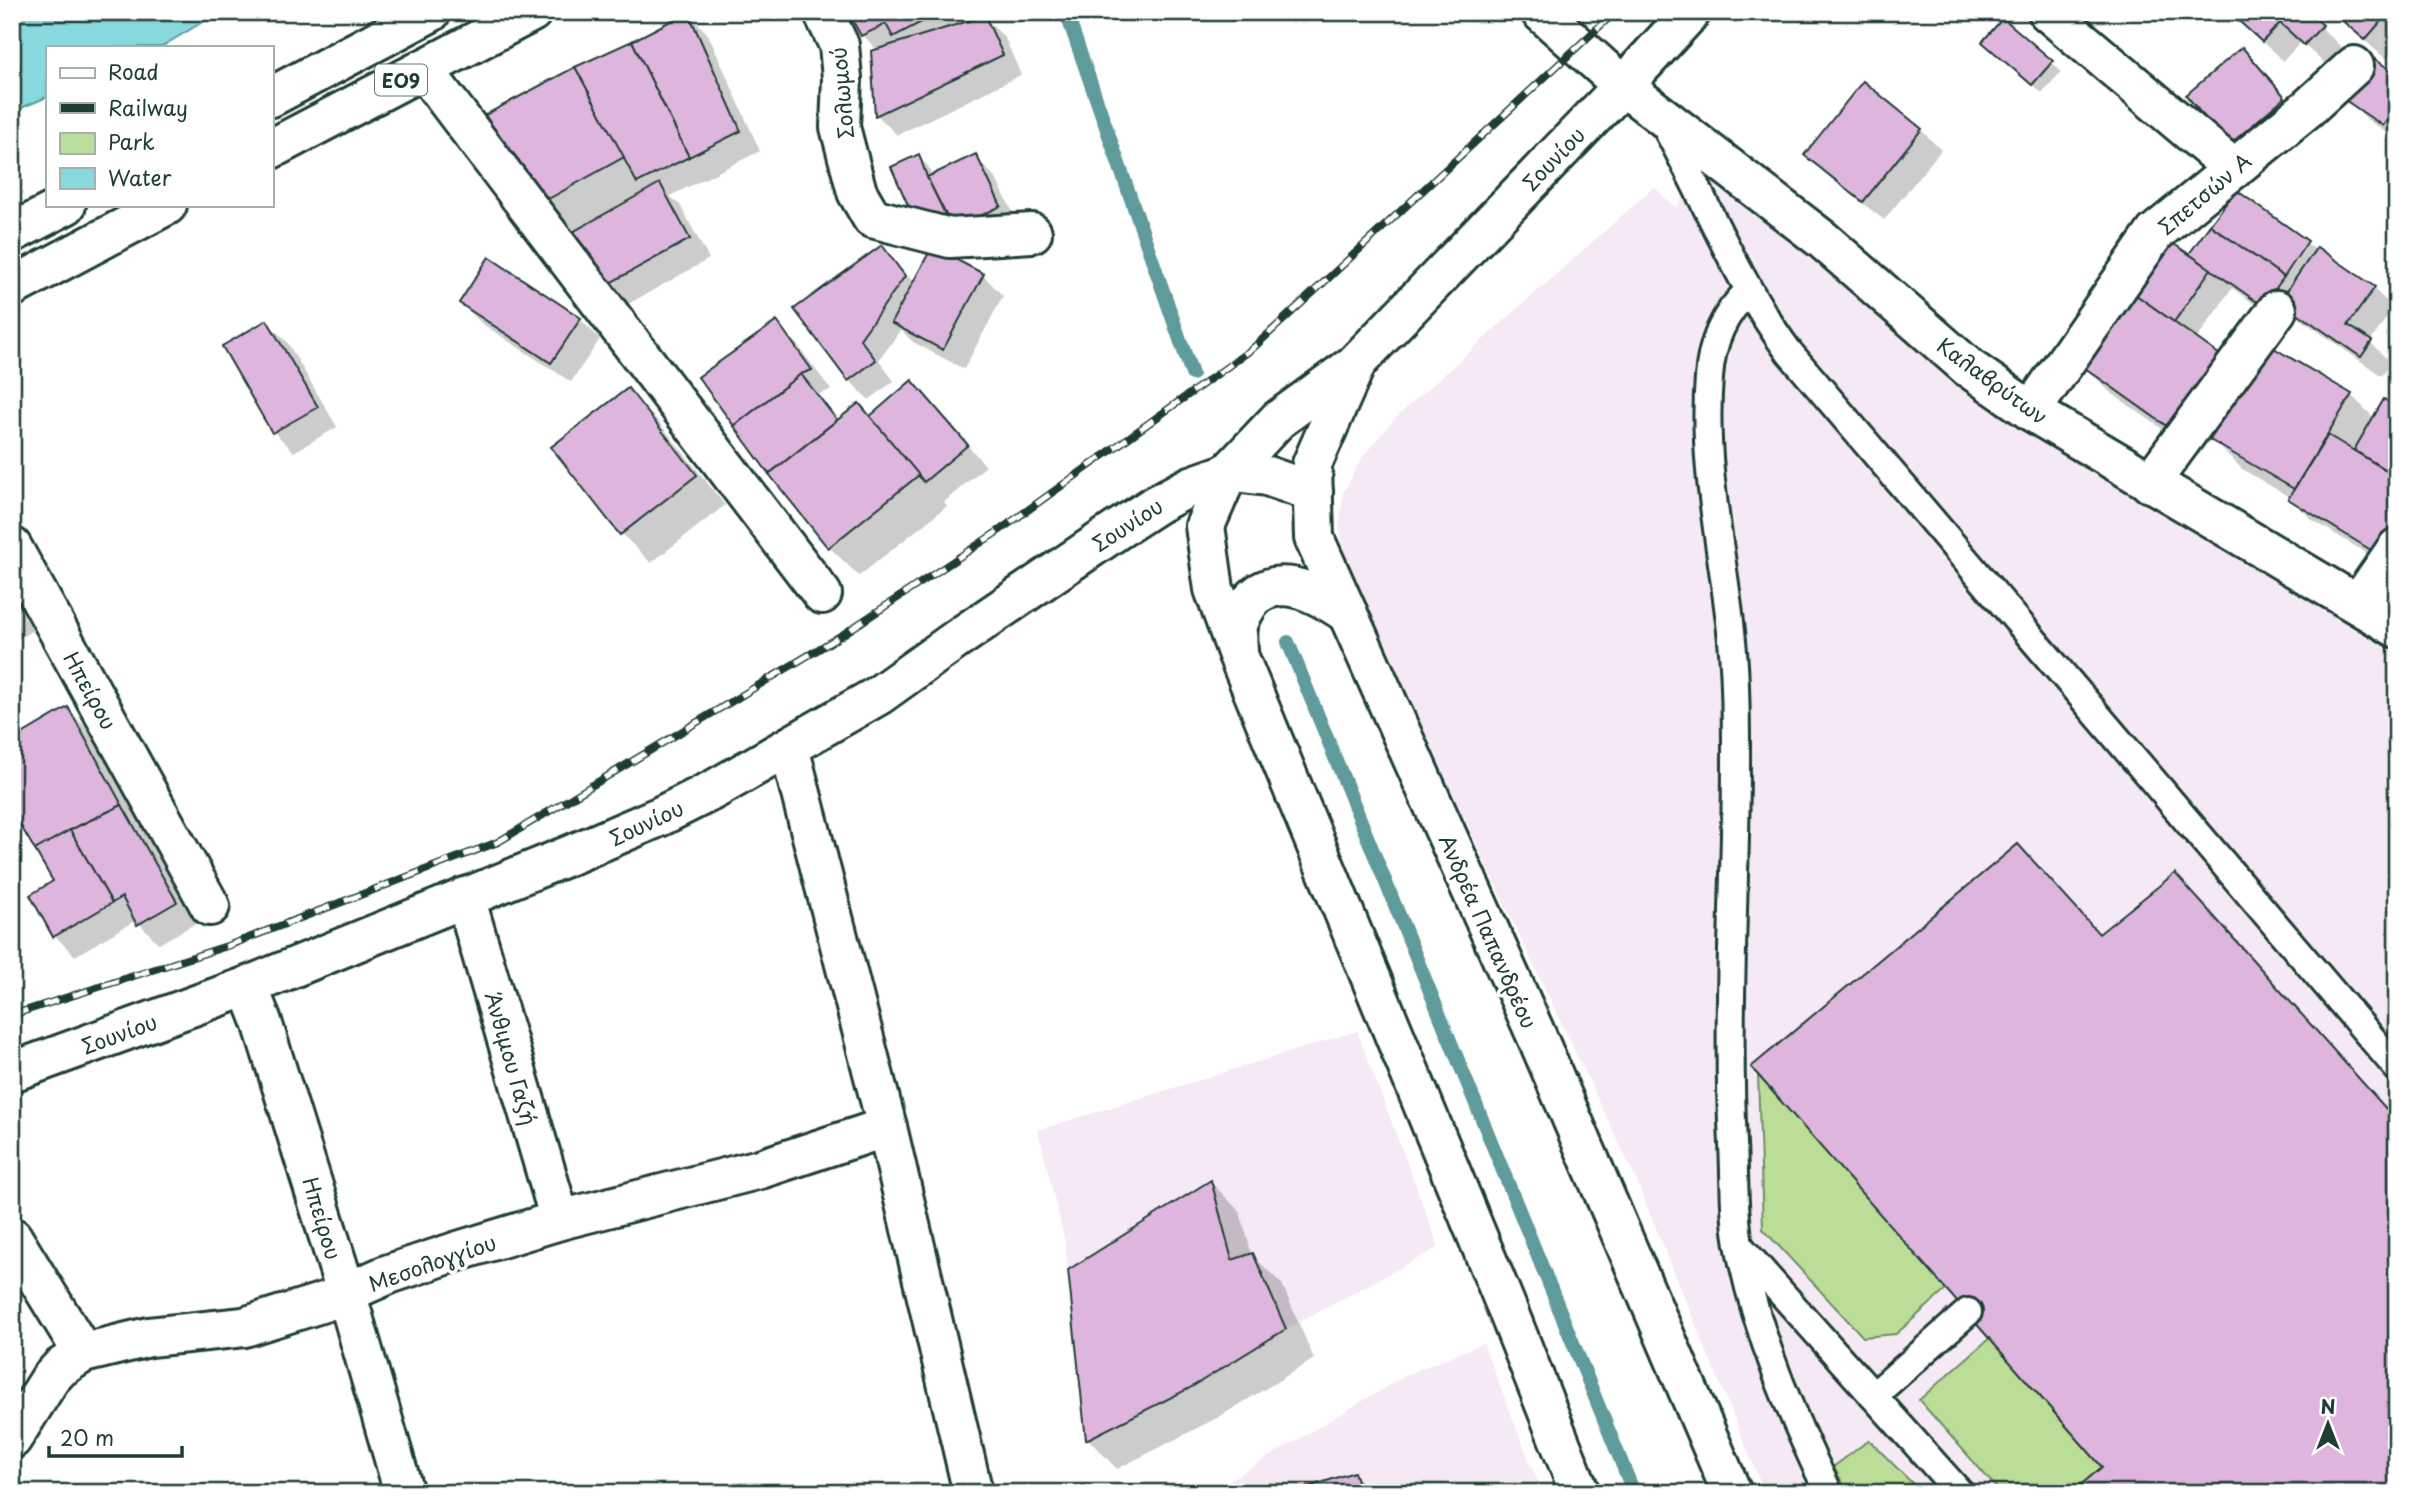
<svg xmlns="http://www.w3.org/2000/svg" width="2409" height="1505" viewBox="0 0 2409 1505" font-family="'Playpen Sans',sans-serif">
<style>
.built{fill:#f5e9f5}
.green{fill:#bcdd97;stroke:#6e8d66;stroke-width:2}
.water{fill:#88d9de;stroke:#5e9b9a;stroke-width:2}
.shadow{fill:#0003}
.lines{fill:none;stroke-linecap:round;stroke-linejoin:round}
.stream{stroke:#5e9b9a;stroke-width:14}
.building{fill:#deb6dd;stroke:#1f3d34;stroke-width:2}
.lane-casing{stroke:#1f3d34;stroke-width:32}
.street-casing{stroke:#1f3d34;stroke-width:44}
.secondary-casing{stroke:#1f3d34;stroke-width:44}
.primary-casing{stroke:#1f3d34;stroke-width:44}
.lane{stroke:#fff;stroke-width:26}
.street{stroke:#fff;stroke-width:38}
.secondary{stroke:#fff;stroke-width:38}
.primary{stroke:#fff;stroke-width:38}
.rail-casing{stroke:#1f3d34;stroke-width:8}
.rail{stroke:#fff;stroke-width:5;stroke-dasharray:16;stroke-linecap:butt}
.labels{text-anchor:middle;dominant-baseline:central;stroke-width:7;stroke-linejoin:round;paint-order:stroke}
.shield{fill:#fff;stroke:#627771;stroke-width:2}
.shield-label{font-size:19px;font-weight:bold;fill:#1f3d34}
.street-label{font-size:21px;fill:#1f3d34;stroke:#fff}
</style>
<rect width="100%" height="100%" fill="#fff"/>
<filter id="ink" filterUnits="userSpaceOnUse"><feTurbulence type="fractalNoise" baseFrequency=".0143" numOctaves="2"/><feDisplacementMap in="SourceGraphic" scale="14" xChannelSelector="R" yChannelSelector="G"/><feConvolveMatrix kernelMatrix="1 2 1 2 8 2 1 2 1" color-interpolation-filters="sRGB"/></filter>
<g filter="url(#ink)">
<g class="built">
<path d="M 1708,163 L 2397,652 L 2397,1493 L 1765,1493 L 1631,1168 L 1499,893 L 1349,568 L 1339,528 L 1343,493 L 1362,458 L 1394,419 L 1654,187 L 1676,208 Z"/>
<path d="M 1357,1031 L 1439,1247 L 1286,1329 L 1189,1388 L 1086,1440 L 1065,1242 L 1038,1130 Z"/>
<path d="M 1483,1343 L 1542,1493 L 1208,1493 L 1408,1374 Z"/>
</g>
<g class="green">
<path d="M 1758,1075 L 1947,1289 L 1896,1334 L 1863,1337 L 1763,1229 Z"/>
<path d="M 1991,1337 L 2102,1467 L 2071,1493 L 2001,1493 L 1919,1400 Z"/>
<path d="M 1869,1440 L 1922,1493 L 1849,1493 L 1833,1467 Z"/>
</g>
<path class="water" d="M 12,12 L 219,12 L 161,47 L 47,47 L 47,97 L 12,112 Z"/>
<g class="shadow">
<path d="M 850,12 L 979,12 L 952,26 L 953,28 L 985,18 L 1005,38 L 1021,75 L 897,135 L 877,115 L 873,52 L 878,51 L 863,35 Z"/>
<path d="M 2306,12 L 2341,47 L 2325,64 L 2301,42 L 2283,61 L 2236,18 Z"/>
<path d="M 2332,12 L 2397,12 L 2397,46 L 2386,59 Z"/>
<path d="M 688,14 L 708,34 L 760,151 L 670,196 L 680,205 L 709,259 L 623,307 L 575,232 L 544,201 Z"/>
<path d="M 2242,50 L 2304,118 L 2250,164 L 2188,96 Z"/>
<path d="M 1994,52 L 2052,62 L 2061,72 L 2042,93 Z"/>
<path d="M 2397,77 L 2397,140 L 2368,120 L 2348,100 Z"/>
<path d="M 1921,130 L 1941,150 L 1884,220 L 1827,175 L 1807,155 Z"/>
<path d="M 918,157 L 928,166 L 933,177 L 975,157 L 995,177 L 1020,226 L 923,223 Z"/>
<path d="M 2236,192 L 2308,243 L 2304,243 L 2260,308 L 2232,288 L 2196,340 L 2219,357 L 2351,395 L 2375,419 L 2397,409 L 2397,572 L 2311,519 L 2291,498 L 2242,469 L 2211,438 L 2199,455 L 2110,392 L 2080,362 L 2132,290 L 2190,256 Z"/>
<path d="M 2308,244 L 2316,251 L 2373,288 L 2393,308 L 2370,342 L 2391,363 L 2382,376 L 2302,320 L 2293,312 L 2263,310 Z"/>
<path d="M 882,248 L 914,283 L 983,275 L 1003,296 L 964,369 L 913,342 L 901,330 L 879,360 L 894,381 L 869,400 L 849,380 Z"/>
<path d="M 461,303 L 580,319 L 600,339 L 571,382 L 481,323 Z"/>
<path d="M 267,322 L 287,342 L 337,427 L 294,452 L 274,432 Z"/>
<path d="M 776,323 L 796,343 L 831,390 L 819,394 L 840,420 L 871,418 L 912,383 L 986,466 L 944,502 L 947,506 L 859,576 L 829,547 L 770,473 L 700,377 Z"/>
<path d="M 627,390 L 657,420 L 725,505 L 651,563 L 621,533 Z"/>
<path d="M 12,597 L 33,630 L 12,643 Z"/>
<path d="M 68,709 L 97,739 L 150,835 L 147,837 L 196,923 L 159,944 L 136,920 L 75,956 L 55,936 L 55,882 Z"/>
<path d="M 2018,847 L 2101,935 L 2175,875 L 2205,904 L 2397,1120 L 2397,1493 L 2104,1467 Z"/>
<path d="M 1211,1182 L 1240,1212 L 1252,1255 L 1282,1284 L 1314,1359 L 1219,1417 L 1117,1469 L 1088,1439 Z"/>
<path d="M 1354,1474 L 1372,1493 L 1296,1493 Z"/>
</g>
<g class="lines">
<g class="stream">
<path d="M 1066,12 L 1192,374"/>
<path d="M 1288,642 L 1634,1493"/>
</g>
</g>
<g class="building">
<path d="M 688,12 L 741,131 L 689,157 L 632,41 Z"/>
<path d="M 848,12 L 939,12 L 939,13 L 893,37 L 886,24 L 861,36 Z"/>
<path d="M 2229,12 L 2308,12 L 2323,25 L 2304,45 L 2280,23 L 2262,42 Z"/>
<path d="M 2332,12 L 2389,12 L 2365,40 Z"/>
<path d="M 985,16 L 1003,55 L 875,116 L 871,51 Z"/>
<path d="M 2003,18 L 2053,61 L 2032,85 L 1982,42 Z"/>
<path d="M 632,41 L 689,157 L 637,183 L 575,67 Z"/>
<path d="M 2242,47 L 2285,97 L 2228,146 L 2186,95 Z"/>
<path d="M 2375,59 L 2397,75 L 2397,107 L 2383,126 L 2345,100 Z"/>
<path d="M 575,67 L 624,157 L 543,202 L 485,115 Z"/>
<path d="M 1863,81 L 1922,129 L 1863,202 L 1804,155 Z"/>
<path d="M 919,154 L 927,177 L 948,220 L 912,214 L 891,167 Z"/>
<path d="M 976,154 L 1001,206 L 953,229 L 927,177 Z"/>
<path d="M 660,183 L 690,239 L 601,288 L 571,233 Z"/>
<path d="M 2236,190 L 2308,241 L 2284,277 L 2210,225 Z"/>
<path d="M 2210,225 L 2284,277 L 2263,306 L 2189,254 Z"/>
<path d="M 2165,238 L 2211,269 L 2174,322 L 2129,290 Z"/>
<path d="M 882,245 L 905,276 L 860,339 L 876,360 L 848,381 L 794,309 Z"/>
<path d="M 932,247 L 984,274 L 943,350 L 891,323 Z"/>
<path d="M 2317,247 L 2375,287 L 2348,325 L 2372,341 L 2361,357 L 2280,301 Z"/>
<path d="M 489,257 L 581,318 L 551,363 L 459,303 Z"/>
<path d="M 2129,290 L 2220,355 L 2168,427 L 2078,363 Z"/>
<path d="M 267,320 L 318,407 L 272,433 L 222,346 Z"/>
<path d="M 777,321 L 812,370 L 801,374 L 734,426 L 698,377 Z"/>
<path d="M 2267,344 L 2352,394 L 2294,489 L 2210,440 Z"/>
<path d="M 801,374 L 837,420 L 769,474 L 734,426 Z"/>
<path d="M 912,380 L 968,445 L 924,482 L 869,417 Z"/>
<path d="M 2397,380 L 2397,398 L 2389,393 Z"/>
<path d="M 628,388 L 697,475 L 620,535 L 551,447 Z"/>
<path d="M 2384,399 L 2397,407 L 2397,477 L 2354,450 Z"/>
<path d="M 859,403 L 919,475 L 828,548 L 769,474 Z"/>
<path d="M 2328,435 L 2397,477 L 2397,527 L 2379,555 L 2288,499 Z"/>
<path d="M 68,707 L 122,805 L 70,830 L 35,850 L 12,811 L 12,740 Z"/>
<path d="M 122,805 L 177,902 L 137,925 L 122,897 L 112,903 L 70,830 Z"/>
<path d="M 70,830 L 112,903 L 53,937 L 30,895 L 53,881 L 35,850 Z"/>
<path d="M 2018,844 L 2099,934 L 2175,873 L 2397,1121 L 2397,1493 L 2071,1493 L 2102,1467 L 1751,1067 Z"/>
<path d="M 1211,1180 L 1232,1260 L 1253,1253 L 1286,1329 L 1190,1388 L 1086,1440 L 1068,1270 Z"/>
<path d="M 1354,1472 L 1361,1493 L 1290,1493 Z"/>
</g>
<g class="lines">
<defs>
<g id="lane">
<path d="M 1664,124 C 1706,200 1737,282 1789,352 L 2397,1068"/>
<path d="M 1749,291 C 1723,313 1711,345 1709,378 C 1700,482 1732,583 1735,686 C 1740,839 1725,992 1733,1144 C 1735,1178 1733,1216 1740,1249 C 1757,1334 1791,1415 1829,1493"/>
<path d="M 1743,1250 L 1960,1493"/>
<path d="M 1873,1396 L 1968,1312"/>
</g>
<g id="street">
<path d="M 823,12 L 839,45 L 842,78 L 840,127 L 857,192 L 872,218 L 950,238 L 1032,233"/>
<path d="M 1691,12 L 1623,86 L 1823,240 L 1969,368 L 2031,411 L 2397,628"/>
<path d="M 2048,12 L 2234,169"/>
<path d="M 423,69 L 822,594"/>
<path d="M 2031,411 L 2155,233 L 2308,108 L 2354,66"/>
<path d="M 2150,483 L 2277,310"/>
<path d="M 12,547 L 210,906"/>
<path d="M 2359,603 L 2397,548"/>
<path d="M 789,747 L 887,1127 L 973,1493"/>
<path d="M 465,897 L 560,1220"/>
<path d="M 248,986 L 262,1022 L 346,1292 L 404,1493"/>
<path d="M 12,1072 L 248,986 L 575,853 L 661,816 L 715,789 L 879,695 L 957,639 L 1117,530 L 1157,504 L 1191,486 L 1228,473 L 1242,473 L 1267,476 L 1313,492"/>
<path d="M 12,1237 L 83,1353"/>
<path d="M 12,1439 L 50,1379 L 60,1368 L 83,1353 L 149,1337 L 244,1327 L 327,1301 L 389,1274 L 455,1252 L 560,1220 L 760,1169 L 887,1127"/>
</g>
<g id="secondary">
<path d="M 1541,12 L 1623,86 L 1355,364 L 1278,420 L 1228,473 L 1205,526 L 1214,589 L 1238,655 L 1506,1306 L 1580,1493"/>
<path d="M 1355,366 L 1312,464 L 1314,538 L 1537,1037 L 1732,1493"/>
<path d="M 1238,654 C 1238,645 1236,631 1239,622 C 1262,563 1312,589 1348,614"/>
</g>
<g id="primary">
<path d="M 271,97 L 431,12"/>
<path d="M 271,149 L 532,12"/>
<path d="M 12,233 L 66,205"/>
<path d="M 12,287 L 167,205"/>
</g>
</defs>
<use href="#lane" class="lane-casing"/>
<use href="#street" class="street-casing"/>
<use href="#secondary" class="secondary-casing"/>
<use href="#primary" class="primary-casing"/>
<use href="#lane" class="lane"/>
<use href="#street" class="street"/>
<use href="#secondary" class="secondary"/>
<use href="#primary" class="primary"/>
<defs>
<path id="rail" d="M 12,1015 L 230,945 L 498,842 L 842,635 L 1000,530 L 1252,349 L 1615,12"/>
</defs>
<use href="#rail" class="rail-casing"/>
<use href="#rail" class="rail"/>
</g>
</g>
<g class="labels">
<rect class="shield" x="375" y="64.5" width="52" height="31" rx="5"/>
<g class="shield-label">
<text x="401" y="80">ΕΟ9</text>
</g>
<g class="street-label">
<text transform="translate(841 93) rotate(-95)">Σολωμού</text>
<text transform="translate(1553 158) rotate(-46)">Σουνίου</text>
<text transform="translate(2204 193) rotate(-40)">Σπετσών Α</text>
<text transform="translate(1993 380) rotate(36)">Καλαβρύτων</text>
<text transform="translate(1127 524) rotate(-33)">Σουνίου</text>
<text transform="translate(91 690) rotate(61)">Ηπείρου</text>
<text transform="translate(646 822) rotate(-25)">Σουνίου</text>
<text transform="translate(1489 931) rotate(66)">Ανδρέα Παπανδρέου</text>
<text transform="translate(119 1033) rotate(-20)">Σουνίου</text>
<text transform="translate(512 1058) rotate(74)">Άνθιμου Γαζή</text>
<text transform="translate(323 1218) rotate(73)">Ηπείρου</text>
<text transform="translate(432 1262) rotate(-19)">Μεσολογγίου</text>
</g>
</g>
<rect width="2409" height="1505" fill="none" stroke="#fff" stroke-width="42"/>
<rect x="21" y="21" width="2367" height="1463" fill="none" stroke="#1f3d34" stroke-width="2.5" filter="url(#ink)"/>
<rect x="46" y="46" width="228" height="161" fill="#ffffff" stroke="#a5b1ae" stroke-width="2"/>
<rect x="60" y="68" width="35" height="10" fill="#ffffff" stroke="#a5b1ae" stroke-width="2"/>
<text x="108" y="80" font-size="21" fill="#1f3d34">Road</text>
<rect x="60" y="103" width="35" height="10" fill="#1f3d34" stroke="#a5b1ae" stroke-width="2"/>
<text x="108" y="116" font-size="21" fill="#1f3d34">Railway</text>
<rect x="60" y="133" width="35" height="21" fill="#bcdd97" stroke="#a5b1ae" stroke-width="2"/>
<text x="108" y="150" font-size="21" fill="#1f3d34">Park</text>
<rect x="60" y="168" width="35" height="21" fill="#88d9de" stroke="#a5b1ae" stroke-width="2"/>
<text x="108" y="186" font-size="21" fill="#1f3d34">Water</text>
<g transform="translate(2328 1424)" stroke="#ffffff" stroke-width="5" paint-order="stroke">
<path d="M0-5L12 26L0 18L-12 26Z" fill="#1f3d34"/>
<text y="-10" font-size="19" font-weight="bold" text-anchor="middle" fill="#1f3d34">N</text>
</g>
<path d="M49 1446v10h133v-10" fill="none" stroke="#1f3d34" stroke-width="3.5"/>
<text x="60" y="1446" font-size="21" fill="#1f3d34" stroke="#ffffff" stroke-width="5" paint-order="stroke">20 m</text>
</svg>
